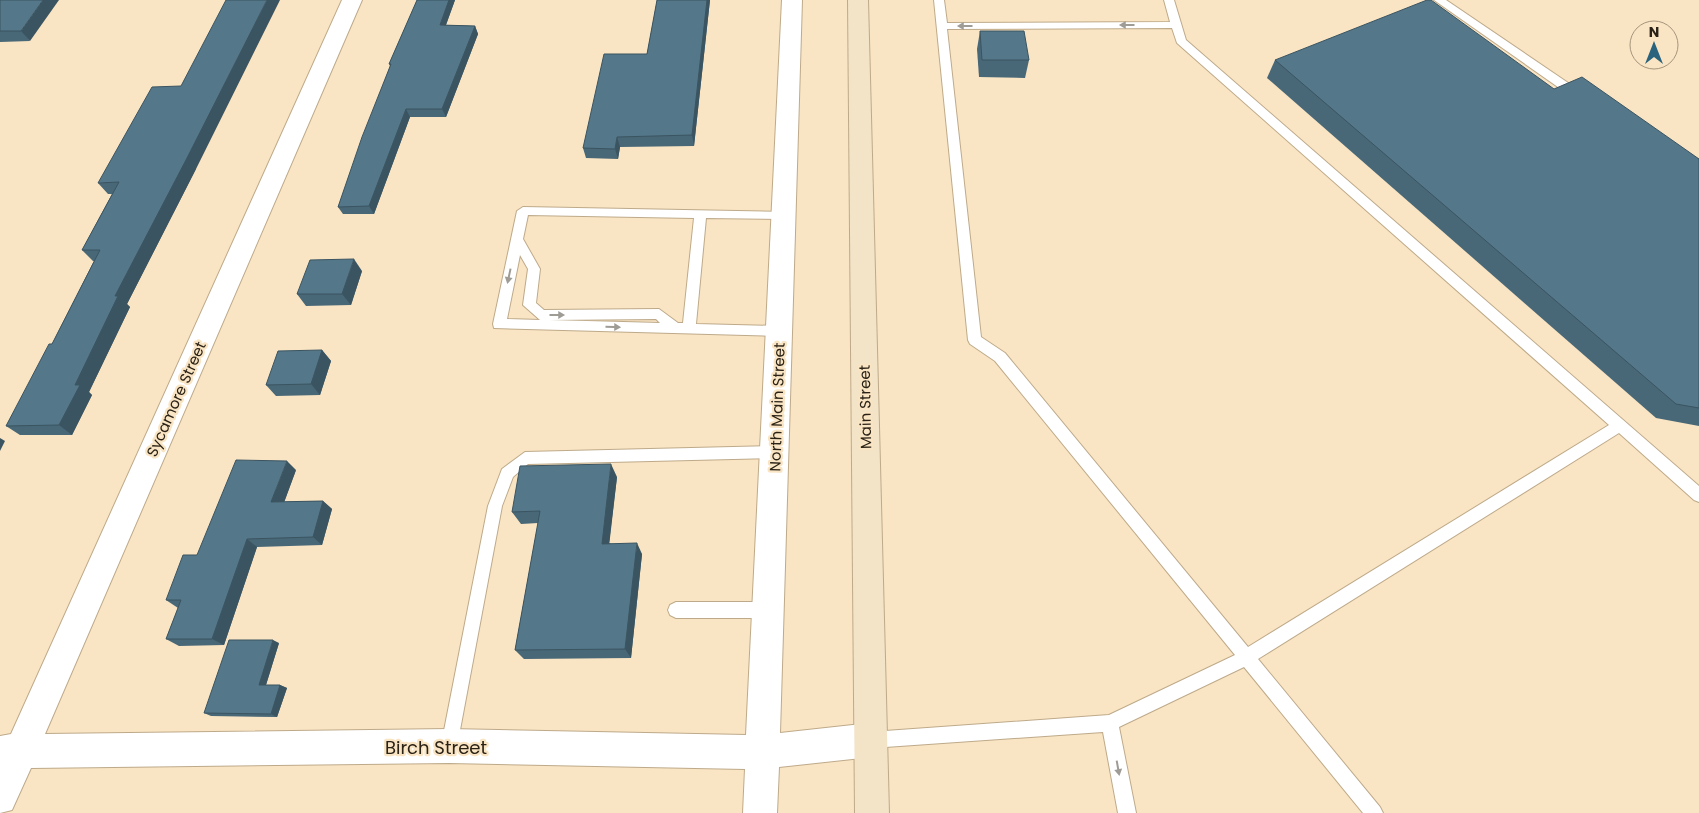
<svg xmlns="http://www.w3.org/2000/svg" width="1699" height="813" viewBox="0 0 1699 813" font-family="Poppins,sans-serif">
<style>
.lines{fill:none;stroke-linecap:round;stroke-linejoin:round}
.service-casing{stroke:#beaa8a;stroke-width:2}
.minor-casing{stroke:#beaa8a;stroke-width:2}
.secondary-casing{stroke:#beaa8a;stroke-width:2}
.service{fill:#fff;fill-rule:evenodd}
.minor{fill:#fff;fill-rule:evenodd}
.secondary{fill:#f3e3c7;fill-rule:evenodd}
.wall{fill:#486777}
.shaded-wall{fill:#3b5461}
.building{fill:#54788a;stroke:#3b5461}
.oneway{fill:#9f9c96}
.labels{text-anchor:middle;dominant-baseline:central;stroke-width:4.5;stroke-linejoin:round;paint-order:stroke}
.street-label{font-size:15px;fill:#2a2216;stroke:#f9e4c3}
.near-street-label{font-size:18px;fill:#2a2216;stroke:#f9e4c3}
</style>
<rect width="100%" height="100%" fill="#f9e4c3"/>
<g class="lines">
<defs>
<g id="service">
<path d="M 934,0 L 944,0 L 947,23 L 1170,22 L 1164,0 L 1174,0 L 1186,40 L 1699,486 L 1699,502 L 1694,500 L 1619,433 L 1258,659 L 1380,807 L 1383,813 L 1363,813 L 1244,667 L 1119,727 L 1136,813 L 1118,813 L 1103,732 L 871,748 L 865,746 L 863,740 L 865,734 L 871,732 L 1109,715 L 1235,655 L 995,361 L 970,344 L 968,340 ZM 1172,28 L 1177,43 L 1609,425 L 1248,647 L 1005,353 L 981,337 L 947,29 Z"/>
<path d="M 1434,0 L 1446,0 L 1583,93 L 1583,99 L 1575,99 Z"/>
<path d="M 523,207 L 788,212 L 790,215 L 784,219 L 706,218 L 696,324 L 779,326 L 786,331 L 779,336 L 494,328 L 493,324 L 517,211 ZM 528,215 L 694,218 L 683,323 L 678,323 L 659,309 L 544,310 L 536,303 L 540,269 L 523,239 ZM 520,255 L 528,269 L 523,305 L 540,320 L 507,319 ZM 656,319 L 660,323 L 550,320 Z"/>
<path d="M 775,446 L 780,448 L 782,452 L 780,456 L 775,458 L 528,464 L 513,477 L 502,506 L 457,746 L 455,752 L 449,754 L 443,752 L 441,746 L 488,506 L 502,469 L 525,452 Z"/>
<path d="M 676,602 L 769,602 L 775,605 L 777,610 L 775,615 L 769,618 L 676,618 L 670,615 L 668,610 L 670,605 Z"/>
</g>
<path id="minor" d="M 342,0 L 362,0 L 45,734 L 449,729 L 746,735 L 782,0 L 802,0 L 780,733 L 871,723 L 883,728 L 888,740 L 883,752 L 871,757 L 779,767 L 777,813 L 743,813 L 745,769 L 449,763 L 31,768 L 12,810 L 0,813 L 0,736 L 11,734 Z"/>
<path id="secondary" d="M 848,0 L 868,0 L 889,813 L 855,813 Z"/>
</defs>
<use href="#service" class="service-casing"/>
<use href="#minor" class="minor-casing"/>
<use href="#secondary" class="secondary-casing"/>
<use href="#service" class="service"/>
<use href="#minor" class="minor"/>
<use href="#secondary" class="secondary"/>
</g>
<g class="wall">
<path d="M 0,0 L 30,41 L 0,42 Z"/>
<path d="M 417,0 L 455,0 L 446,25 L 475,26 L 478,34 L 446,117 L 410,117 L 374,214 L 343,214 L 338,207 L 390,66 L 389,64 Z"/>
<path d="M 657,0 L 710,0 L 694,146 L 620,147 L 618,159 L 586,158 L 583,148 L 647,54 Z"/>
<path d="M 980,31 L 1029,60 L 1025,78 L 979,77 L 977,49 Z"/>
<path d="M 1275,60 L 1554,89 L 1699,159 L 1699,426 L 1656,418 L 1267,78 Z"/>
<path d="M 196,169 L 127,304 L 130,307 L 89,392 L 92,395 L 72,435 L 20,435 L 6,426 L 52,344 L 94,261 L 93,261 L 82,250 L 112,194 L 108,194 L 98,183 Z"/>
<path d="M 362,271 L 351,305 L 306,306 L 297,294 Z"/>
<path d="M 322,350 L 331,361 L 320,395 L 276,396 L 266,385 Z"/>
<path d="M 296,470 L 284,502 L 323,501 L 332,509 L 322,545 L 257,547 L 224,645 L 179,646 L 166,639 L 178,608 L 166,600 Z"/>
<path d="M 617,477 L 609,543 L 642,554 L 631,658 L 524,659 L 515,650 L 538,523 L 521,524 L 512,512 Z"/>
<path d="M 279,643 L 266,685 L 280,685 L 287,688 L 277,717 L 211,716 L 204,713 Z"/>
</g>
<g class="shaded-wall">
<path d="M 43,0 L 59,0 L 30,41 L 21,31 Z"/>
<path d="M 267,0 L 280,0 L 196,169 L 127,304 L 130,307 L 89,392 L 92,395 L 72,435 L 59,425 L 75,385 L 115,296 Z"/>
<path d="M 449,0 L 455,0 L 443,33 L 440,25 Z"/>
<path d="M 707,0 L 710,0 L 694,146 L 692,135 Z"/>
<path d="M 475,26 L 478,34 L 446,117 L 442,109 Z"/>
<path d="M 406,109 L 410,117 L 374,214 L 369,206 Z"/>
<path d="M 617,137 L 620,147 L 618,159 L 615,149 Z"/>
<path d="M 354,259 L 362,271 L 351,305 L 342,294 Z"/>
<path d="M 322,350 L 331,361 L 320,395 L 311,384 Z"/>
<path d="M 0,438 L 5,441 L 0,451 Z"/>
<path d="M 287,461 L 296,470 L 281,511 L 271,502 Z"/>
<path d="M 611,464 L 617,477 L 608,555 L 602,544 Z"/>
<path d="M 323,501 L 332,509 L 322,545 L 313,537 Z"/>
<path d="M 247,539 L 257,547 L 224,645 L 212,639 Z"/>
<path d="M 637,543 L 642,554 L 631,658 L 625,649 Z"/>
<path d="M 273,640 L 279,643 L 265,688 L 259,685 Z"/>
<path d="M 280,685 L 287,688 L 277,717 L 271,714 Z"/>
</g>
<g class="building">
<path d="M 0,0 L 43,0 L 21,31 L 0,31 Z"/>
<path d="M 226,0 L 267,0 L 187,158 L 115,296 L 118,296 L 75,385 L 80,385 L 59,425 L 6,426 L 49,344 L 52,344 L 100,250 L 82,250 L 119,182 L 98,183 L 152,87 L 181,86 Z"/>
<path d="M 417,0 L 449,0 L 440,25 L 475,26 L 442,109 L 406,109 L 369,206 L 338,207 L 362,137 L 391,64 L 389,64 Z"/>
<path d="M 657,0 L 707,0 L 692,135 L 617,137 L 615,149 L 583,148 L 604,54 L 647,54 Z"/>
<path d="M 1427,0 L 1431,0 L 1554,89 L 1582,77 L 1699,159 L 1699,408 L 1676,404 L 1275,60 Z"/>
<path d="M 980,31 L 1024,31 L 1029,60 L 982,60 Z"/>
<path d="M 354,259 L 342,294 L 297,294 L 310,260 Z"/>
<path d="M 322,350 L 311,384 L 266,385 L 278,351 Z"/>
<path d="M 236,460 L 287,461 L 271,502 L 323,501 L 313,537 L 247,539 L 212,639 L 166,639 L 181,600 L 166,600 L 183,555 L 197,555 Z"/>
<path d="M 611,464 L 602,544 L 637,543 L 625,649 L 515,650 L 540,511 L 512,512 L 520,466 Z"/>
<path d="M 229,640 L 273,640 L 259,685 L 280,685 L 271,714 L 204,713 Z"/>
</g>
<defs><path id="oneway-solid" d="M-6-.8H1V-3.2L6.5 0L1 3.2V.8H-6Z" transform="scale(1.25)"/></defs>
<g class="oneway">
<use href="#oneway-solid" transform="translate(1127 25) rotate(180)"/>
<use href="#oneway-solid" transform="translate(965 26) rotate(180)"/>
<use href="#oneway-solid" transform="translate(509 276) rotate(102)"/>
<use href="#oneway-solid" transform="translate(557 315)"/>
<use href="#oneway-solid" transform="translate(613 327) rotate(1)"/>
<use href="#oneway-solid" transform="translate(1118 768) rotate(80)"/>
</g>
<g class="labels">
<g class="street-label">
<text transform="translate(176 399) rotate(-66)">Sycamore Street</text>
<text transform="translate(777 407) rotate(-88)">North Main Street</text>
<text transform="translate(865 407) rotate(-91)">Main Street</text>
</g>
<g class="near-street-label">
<text x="436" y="747">Birch Street</text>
</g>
</g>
<g transform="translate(1654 45)"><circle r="24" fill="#f9e4c3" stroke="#a6967e"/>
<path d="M0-4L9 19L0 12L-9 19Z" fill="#2a637d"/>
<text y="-8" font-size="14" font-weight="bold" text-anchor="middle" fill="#2a2216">N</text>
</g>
</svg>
